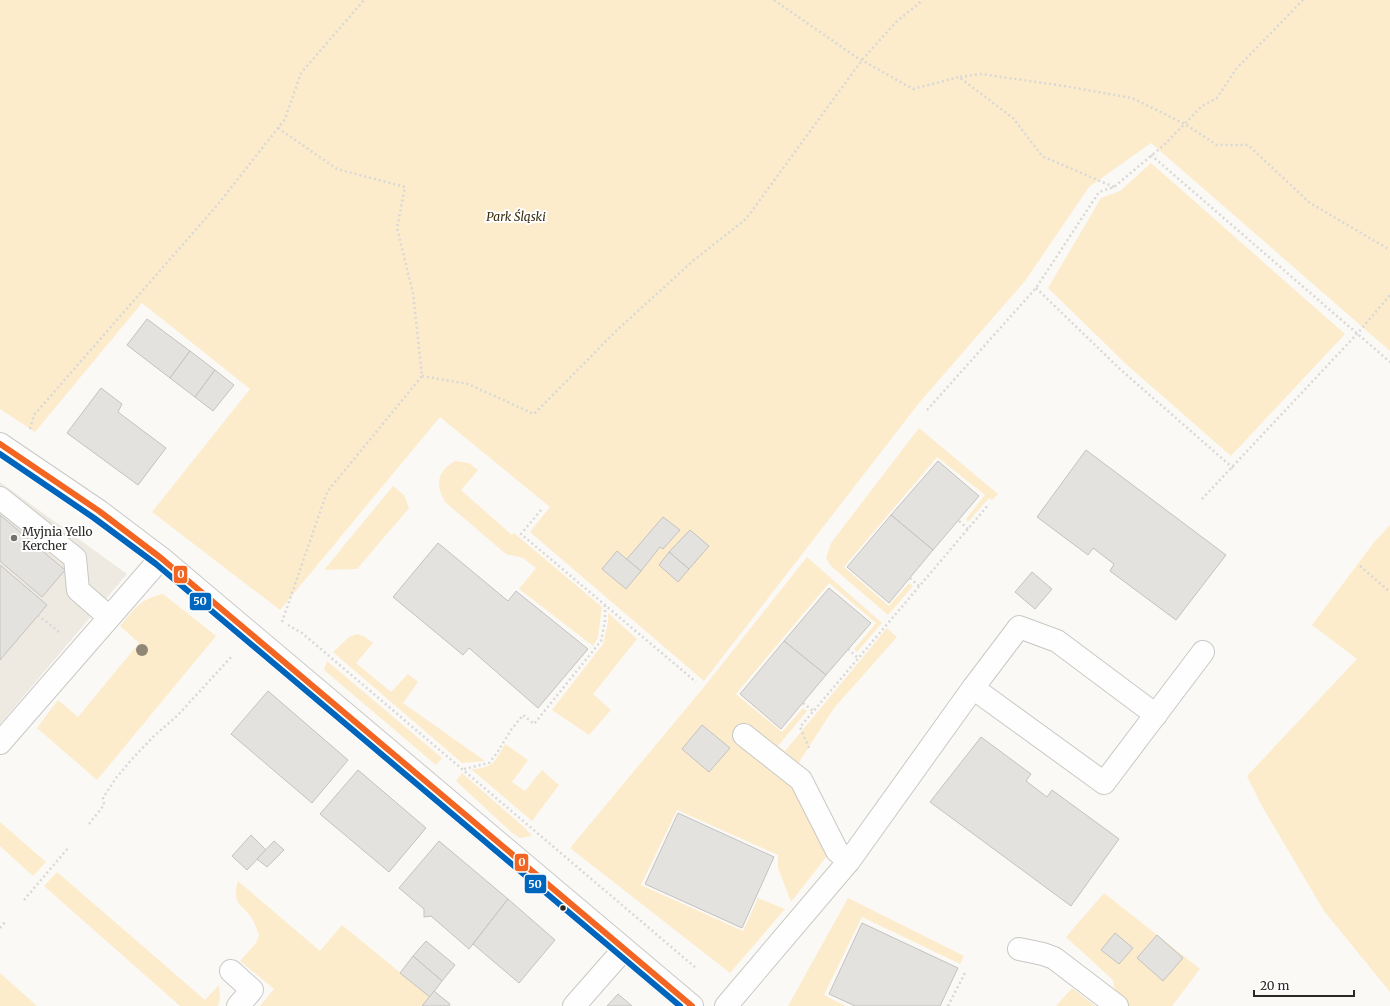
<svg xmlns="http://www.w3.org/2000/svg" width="1390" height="1006" viewBox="0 0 1390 1006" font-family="Merriweather,serif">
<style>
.built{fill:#eeeae1}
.green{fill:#fceccc}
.building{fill:#e3e2df;stroke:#c3c2c0}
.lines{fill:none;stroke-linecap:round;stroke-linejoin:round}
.minor-casing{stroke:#c8c8c5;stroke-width:24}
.path{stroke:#d8d8d7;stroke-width:2.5;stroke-dasharray:2 3;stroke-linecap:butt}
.minor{stroke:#fefefe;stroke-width:22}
.bus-1-casing{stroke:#fff;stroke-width:9}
.bus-2-casing{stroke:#fff;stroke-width:9}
.bus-1{stroke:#f26522;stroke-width:6}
.bus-2{stroke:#0065bd;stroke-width:6}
.tree{fill:#908776}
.poi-dot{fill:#73726f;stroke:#fff;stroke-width:1.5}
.bus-dot{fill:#2a2927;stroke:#fff;stroke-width:1.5}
.labels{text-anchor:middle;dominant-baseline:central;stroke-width:4;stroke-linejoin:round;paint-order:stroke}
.park-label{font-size:12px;font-style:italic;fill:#382a0d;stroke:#fff}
.poi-label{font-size:12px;fill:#2a2927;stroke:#fff;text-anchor:start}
.line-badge{stroke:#fff;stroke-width:1.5}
.badge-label{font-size:11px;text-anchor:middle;font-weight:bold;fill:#fff}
</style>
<rect width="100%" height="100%" fill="#fbf9f6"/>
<path class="built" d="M 0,482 L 127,574 L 0,724 Z"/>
<g class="green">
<path d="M 0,0 L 1390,0 L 1390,351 L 1151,143 L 1089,187 L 1025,281 L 919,403 L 704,681 L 530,532 L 550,507 L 440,417 L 280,610 L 152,512 L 250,389 L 142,303 L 35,432 L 0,409 Z"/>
<path d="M 1151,163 L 1345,334 L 1231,456 L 1126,364 L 1048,288 L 1101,198 L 1120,191 Z"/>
<path d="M 919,428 L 998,494 L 992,500 L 989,498 L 968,522 L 966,519 L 985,495 L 937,457 L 844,567 L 889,606 L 909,583 L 913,586 L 888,615 L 831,566 L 826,558 L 831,543 Z"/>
<path d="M 455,461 L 469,463 L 478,470 L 461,490 L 512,535 L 514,533 L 602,607 L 598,637 L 593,646 L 519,589 L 536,568 L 523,558 L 506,554 L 445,502 C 435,484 437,472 455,461 Z"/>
<path d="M 393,486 L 404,495 L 409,508 L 357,569 L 324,570 Z"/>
<path d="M 1390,525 L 1390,992 L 1324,911 L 1263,808 L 1247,776 L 1357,659 L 1312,625 L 1375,541 Z"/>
<path d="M 807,557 L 882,623 L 857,652 L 854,649 L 876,623 L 829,583 L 736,694 L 782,732 L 803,708 L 807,711 L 778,746 L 785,751 L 887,628 L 897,637 L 834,708 L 799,762 L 827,856 L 791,902 L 778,868 L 778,855 L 677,810 L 641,885 L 743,931 L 758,898 L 785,909 L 730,973 L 570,848 L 704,687 Z"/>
<path d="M 163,594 L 216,636 L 97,780 L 37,728 L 58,700 L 78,717 L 139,643 L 120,626 C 134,609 140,599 163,594 Z"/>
<path d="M 608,613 L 637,639 L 593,694 L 611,710 L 589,735 L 552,710 L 603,644 L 608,622 Z"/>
<path d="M 357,634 L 365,637 L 373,643 L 356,663 L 391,692 L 408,674 L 418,682 L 403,703 L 485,761 L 462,763 L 333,652 L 349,637 Z"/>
<path d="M 327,661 L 442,758 L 436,765 L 324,670 Z"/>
<path d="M 505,744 L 528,760 L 512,782 L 525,791 L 542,770 L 559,785 L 532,821 L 471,769 C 493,769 495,761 505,744 Z"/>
<path d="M 462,773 L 526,829 L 532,836 L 520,838 L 511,832 L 456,781 Z"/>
<path d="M 0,822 L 46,862 L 33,876 L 0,846 Z"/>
<path d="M 57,872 L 205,1000 L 219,985 L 220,998 L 218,1006 L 180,1006 L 44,886 Z"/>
<path d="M 238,881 L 320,951 L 342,925 L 430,997 L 422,1006 L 260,1006 L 274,989 L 240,961 L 256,943 L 259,935 C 257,930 255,925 253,920 C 242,903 231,906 238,881 Z"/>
<path d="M 1104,893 L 1200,969 L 1172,1006 L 1129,1006 L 1116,997 L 1113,980 L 1066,937 Z"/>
<path d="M 848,898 L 964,956 L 960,964 L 862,917 L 824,995 L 846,1006 L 788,1006 Z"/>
<path d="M 0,973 L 37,1006 L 0,1006 Z"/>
<path d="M 1072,988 L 1095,1006 L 1056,1006 Z"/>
</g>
<g class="building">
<path d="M 147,319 L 190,351 L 170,378 L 127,345 Z"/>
<path d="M 190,351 L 215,370 L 195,397 L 170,378 Z"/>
<path d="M 215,370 L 234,385 L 213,411 L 195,397 Z"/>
<path d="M 101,388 L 122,404 L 118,412 L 166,448 L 138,485 L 67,433 Z"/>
<path d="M 1086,450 L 1226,555 L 1176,620 L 1110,571 L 1114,564 L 1093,548 L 1088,555 L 1037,517 Z"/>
<path d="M 938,461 L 979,496 L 933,550 L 891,515 Z"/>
<path d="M 0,515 L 65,570 L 42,597 L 0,561 Z"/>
<path d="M 891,515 L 933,550 L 889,603 L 847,567 Z"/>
<path d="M 663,517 L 680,530 L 663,549 L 660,547 L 641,571 L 626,560 Z"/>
<path d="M 690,530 L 709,546 L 689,569 L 669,552 Z"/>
<path d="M 438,543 L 508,601 L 516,591 L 588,649 L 538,708 L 469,648 L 463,655 L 393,597 Z"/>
<path d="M 617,551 L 641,571 L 626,589 L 602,569 Z"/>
<path d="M 669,552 L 689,569 L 678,582 L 659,565 Z"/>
<path d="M 0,565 L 47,605 L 0,660 Z"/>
<path d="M 1032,572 L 1052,589 L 1035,609 L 1015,592 Z"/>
<path d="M 829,588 L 871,623 L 826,675 L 784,641 Z"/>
<path d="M 784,641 L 826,675 L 781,729 L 740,694 Z"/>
<path d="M 268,691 L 348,760 L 312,803 L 231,734 Z"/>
<path d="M 702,725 L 730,748 L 709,772 L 682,749 Z"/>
<path d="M 981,737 L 1031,774 L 1026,781 L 1047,797 L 1052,790 L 1119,839 L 1071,906 L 930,802 Z"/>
<path d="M 358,770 L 426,828 L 389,872 L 320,814 Z"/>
<path d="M 678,813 L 774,857 L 742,928 L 645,884 Z"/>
<path d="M 251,835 L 266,850 L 247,870 L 232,856 Z"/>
<path d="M 274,841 L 284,850 L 267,867 L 257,859 Z"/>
<path d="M 439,841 L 508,899 L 469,949 L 431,916 L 424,917 L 424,909 L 399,888 Z"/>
<path d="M 508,899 L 555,940 L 519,983 L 473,944 Z"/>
<path d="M 862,923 L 958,968 L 940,1006 L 855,1006 L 829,994 Z"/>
<path d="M 1115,933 L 1133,948 L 1119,964 L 1101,950 Z"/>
<path d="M 1157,935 L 1183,958 L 1163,981 L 1137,958 Z"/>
<path d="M 426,941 L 455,965 L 442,981 L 413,956 Z"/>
<path d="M 413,956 L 442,981 L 430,997 L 400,973 Z"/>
<path d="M 434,991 L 450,1004 L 449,1006 L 422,1006 Z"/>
<path d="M 618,994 L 632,1006 L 607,1006 Z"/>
</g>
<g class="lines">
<defs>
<g id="minor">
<path d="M 0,444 L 99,511 L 161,558 L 692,1006"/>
<path d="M 0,498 L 75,558 L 78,590 L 109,617"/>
<path d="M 973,688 L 1019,627 L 1057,641 L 1156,715"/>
<path d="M 744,735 L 801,780 L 837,851 L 849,861"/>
<path d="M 0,743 L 161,558"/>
<path d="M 1019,949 L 1043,954 L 1054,958 L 1117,1006"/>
<path d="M 231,971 L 252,990 L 238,1006"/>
<path d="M 574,1006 L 624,949"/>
<path d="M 726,1006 L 849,861 L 973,688 L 1104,783 L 1203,652"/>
</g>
</defs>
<use href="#minor" class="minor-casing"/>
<g class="path">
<path d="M 774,0 L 856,57 L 913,89 L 959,77"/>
<path d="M 278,128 L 337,169 L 405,187 L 397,228 L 413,293 L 422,376 L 327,492 L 282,622"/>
<path d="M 1151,155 L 1390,362"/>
<path d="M 1114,187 L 1042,156 L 1013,118 L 959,77 L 981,74 L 1064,86 L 1132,98 L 1185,124 L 1217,145 L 1248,145 L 1310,203 L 1390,250"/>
<path d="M 1036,288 L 1121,370 L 1233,468"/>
<path d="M 422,376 L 468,384 L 534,414 L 617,330 L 694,260 L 746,219 L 862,60 L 896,22 L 923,0"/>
<path d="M 927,410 L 1036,288 L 1099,192 L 1114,187 L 1164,145 L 1202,106 L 1217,98 L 1236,69 L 1303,0"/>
<path d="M 30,429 L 34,415 L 219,203 L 278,128 L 285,119 L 301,73 L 364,0"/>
<path d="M 1202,499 L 1357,334 L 1390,295"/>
<path d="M 541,510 L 521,534 L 696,682"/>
<path d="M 959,521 L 968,529"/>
<path d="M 1360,566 L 1390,592"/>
<path d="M 910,578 L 919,586"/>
<path d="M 38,615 L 59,632"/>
<path d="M 288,625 L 302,633 L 696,968"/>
<path d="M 848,649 L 858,658"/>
<path d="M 803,703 L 813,711"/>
<path d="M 809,748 L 800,727 L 989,504"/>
<path d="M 464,769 L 489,763 L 497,753 L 511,730 L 523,715 L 534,724 L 601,641 L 605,621 L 605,606"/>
<path d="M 89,824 L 104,805 L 103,798 L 116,778 L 133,758 L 154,736 L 177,716 L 233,655"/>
<path d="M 24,900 L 69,847"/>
<path d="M 0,928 L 5,922"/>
<path d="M 948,1006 L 966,971"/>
</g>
<use href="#minor" class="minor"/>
<defs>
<path id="bus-1" d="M 0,444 L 99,511 L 161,558 L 692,1006"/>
<path id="bus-2" d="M 0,454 L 94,518 L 156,564 L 680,1006"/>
</defs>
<use href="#bus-1" class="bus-1-casing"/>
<use href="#bus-2" class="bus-2-casing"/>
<use href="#bus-1" class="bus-1"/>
<use href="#bus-2" class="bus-2"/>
</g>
<circle class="tree" cx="142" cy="650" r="6"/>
<circle class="poi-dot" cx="14" cy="538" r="4"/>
<circle class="bus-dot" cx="563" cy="908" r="3.5"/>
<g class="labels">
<g class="park-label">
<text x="516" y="216">Park Śląski</text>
</g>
<g class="poi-label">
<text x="22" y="531">Myjnia Yello<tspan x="22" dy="14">Kercher</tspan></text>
</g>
</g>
<g class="line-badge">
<rect x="173" y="565" width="15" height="19" rx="4" fill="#f26522"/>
<rect x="189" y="592" width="23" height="19" rx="4" fill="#0065bd"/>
<rect x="514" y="853" width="15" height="19" rx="4" fill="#f26522"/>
<rect x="524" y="874" width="23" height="20" rx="4" fill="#0065bd"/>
</g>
<g class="badge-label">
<text x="181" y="578">0</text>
<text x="200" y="605">50</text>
<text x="522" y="866">0</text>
<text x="535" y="888">50</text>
</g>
<path d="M1254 990v6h100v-6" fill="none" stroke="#2a2927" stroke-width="2"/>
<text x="1260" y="990" font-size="12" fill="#2a2927" stroke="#ffffff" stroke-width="3" paint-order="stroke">20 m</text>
</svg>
